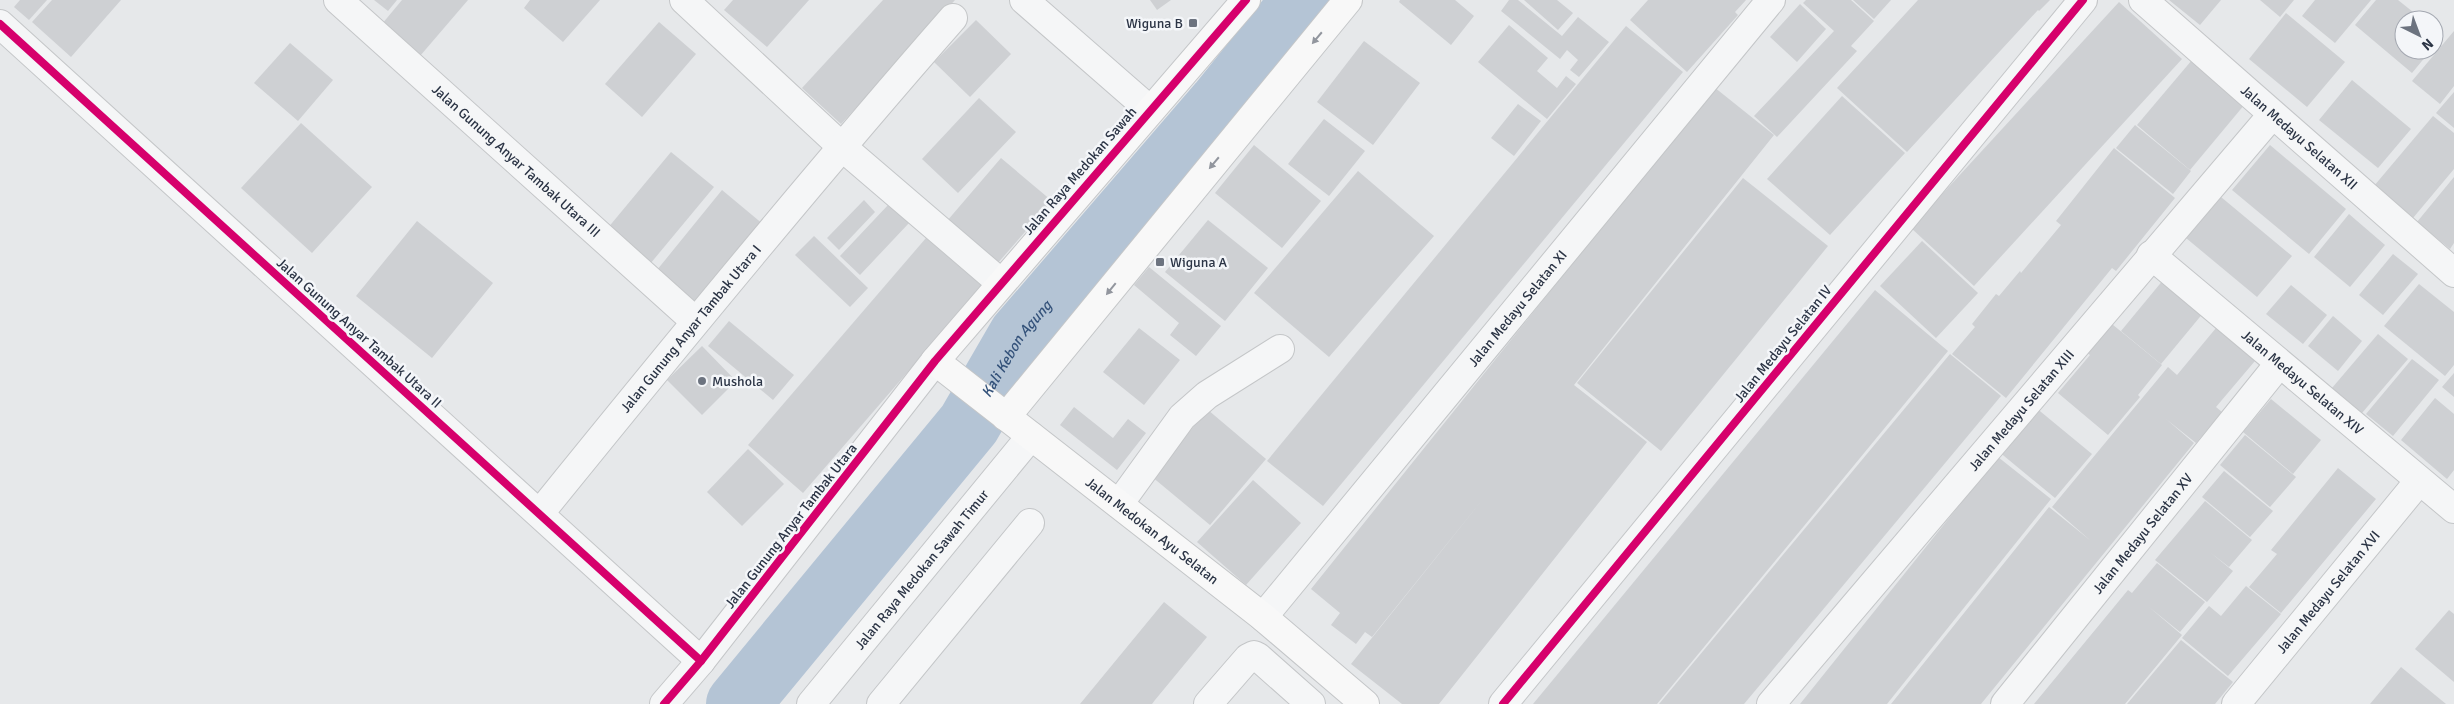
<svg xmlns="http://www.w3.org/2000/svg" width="2454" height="704" viewBox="0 0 2454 704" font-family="Signika,sans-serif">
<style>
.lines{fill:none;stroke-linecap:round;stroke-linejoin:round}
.river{stroke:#b4c4d5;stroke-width:64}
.building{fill:#ced0d3}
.street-casing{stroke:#c4c6c8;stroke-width:30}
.secondary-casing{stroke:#c4c6c8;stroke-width:30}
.street{stroke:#f5f6f7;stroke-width:28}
.secondary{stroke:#f8f8f8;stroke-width:28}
.cycleway-casing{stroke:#f4f6f9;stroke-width:11}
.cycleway{stroke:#d6006c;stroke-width:8}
.oneway{fill:#92969e}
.poi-dot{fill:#6c737f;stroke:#f4f6f9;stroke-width:2}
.labels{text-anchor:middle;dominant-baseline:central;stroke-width:5;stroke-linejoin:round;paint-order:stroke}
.poi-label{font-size:14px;fill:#2b3445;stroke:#f4f6f9;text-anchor:start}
.street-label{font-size:14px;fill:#2b3445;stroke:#f4f6f9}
.water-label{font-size:15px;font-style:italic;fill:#34527a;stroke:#f4f6f9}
</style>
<rect width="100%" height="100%" fill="#e6e8ea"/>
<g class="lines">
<path class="river" id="s1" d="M 738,704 L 969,424 L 1020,336 L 1220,104 L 1304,0"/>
</g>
<g class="building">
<path d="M 20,0 L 47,0 L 29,20 L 14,7 Z"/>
<path d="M 52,0 L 121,0 L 71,57 L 32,22 Z"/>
<path d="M 374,0 L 397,0 L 388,11 Z"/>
<path d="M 402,0 L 468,0 L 420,56 L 382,24 Z"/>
<path d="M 530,0 L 600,0 L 563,42 L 524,8 Z"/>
<path d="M 733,0 L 809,0 L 767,47 L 724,10 Z"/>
<path d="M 883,0 L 955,0 L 841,124 L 802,88 Z"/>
<path d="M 1150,0 L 1171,0 L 1157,10 Z"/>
<path d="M 1400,0 L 1455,0 L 1474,16 L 1451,45 L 1399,2 Z"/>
<path d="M 1509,0 L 1518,0 L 1562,36 L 1578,17 L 1609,42 L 1579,77 L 1570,70 L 1578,60 L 1567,50 L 1560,59 L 1501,11 Z"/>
<path d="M 1524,0 L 1557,0 L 1573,13 L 1558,30 Z"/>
<path d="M 1648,0 L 1746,0 L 1735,12 L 1738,15 L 1687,72 L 1630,20 Z"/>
<path d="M 1806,0 L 1851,0 L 1874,21 L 1851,46 L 1857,51 L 1777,137 L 1754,116 L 1834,31 L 1803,3 Z"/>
<path d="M 1853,0 L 1891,0 L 1874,19 Z"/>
<path d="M 1918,0 L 2050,0 L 2039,11 L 2038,10 L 1907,152 L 1837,88 Z"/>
<path d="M 2169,0 L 2221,0 L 2200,25 Z"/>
<path d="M 2260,0 L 2294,0 L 2280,17 Z"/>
<path d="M 2315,0 L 2371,0 L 2335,43 L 2302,16 Z"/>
<path d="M 2376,0 L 2398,0 L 2423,20 L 2404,20 L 2404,50 L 2431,50 L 2412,73 L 2355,25 Z"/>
<path d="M 2119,2 L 2182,59 L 1974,286 L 1911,228 Z"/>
<path d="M 1800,4 L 1826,29 L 1797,62 L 1770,37 Z"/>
<path d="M 2286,13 L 2345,62 L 2307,107 L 2249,59 Z"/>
<path d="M 976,20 L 1011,54 L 970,97 L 934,62 Z"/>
<path d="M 659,22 L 696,54 L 642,117 L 605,84 Z"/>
<path d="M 1509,25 L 1548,58 L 1537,71 L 1557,88 L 1566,76 L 1576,84 L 1547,119 L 1478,62 Z"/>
<path d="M 1626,26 L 1683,72 L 1323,506 L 1267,461 Z"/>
<path d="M 2434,29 L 2442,36 L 2434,46 Z"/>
<path d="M 2454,31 L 2454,86 L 2440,104 L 2412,81 Z"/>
<path d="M 1364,41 L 1420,83 L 1373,145 L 1317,102 Z"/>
<path d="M 290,43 L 333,80 L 298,121 L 254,83 Z"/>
<path d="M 2192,60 L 2245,104 L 2190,170 L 2137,125 Z"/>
<path d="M 2352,80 L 2411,129 L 2378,168 L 2319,120 Z"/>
<path d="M 1714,87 L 1774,135 L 1574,385 L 1647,442 L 1439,704 L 1402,704 L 1351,664 L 1487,494 L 1372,637 L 1365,632 L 1356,644 L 1331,625 L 1340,613 L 1311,589 Z"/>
<path d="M 2454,92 L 2454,128 L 2436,113 Z"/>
<path d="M 1842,96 L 1905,153 L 1830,235 L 1767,179 Z"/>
<path d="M 979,98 L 1016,132 L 958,193 L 922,159 Z"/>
<path d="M 1518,104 L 1541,121 L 1514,156 L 1491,138 Z"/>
<path d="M 2433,116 L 2454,133 L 2454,169 L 2413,218 L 2374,186 Z"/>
<path d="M 1324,119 L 1365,151 L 1329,196 L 1288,164 Z"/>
<path d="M 301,123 L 372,187 L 312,253 L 241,188 Z"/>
<path d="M 2135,125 L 2191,171 L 2173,194 L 2116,148 Z"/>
<path d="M 1254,145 L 1321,201 L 1282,248 L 1215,193 Z"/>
<path d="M 2270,145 L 2346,209 L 2309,254 L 2232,190 Z"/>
<path d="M 2114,148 L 2175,198 L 2116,271 L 2112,268 L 2006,398 L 1952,354 L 1975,327 L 1972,324 L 1996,294 L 1999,296 L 2020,271 L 2021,273 L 2061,225 L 2056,221 Z"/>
<path d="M 671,152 L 714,187 L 650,264 L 607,229 Z"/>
<path d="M 1001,158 L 1052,201 L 997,264 L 947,221 Z"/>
<path d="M 1358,171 L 1434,236 L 1329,357 L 1254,293 Z"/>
<path d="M 2454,177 L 2454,243 L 2450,249 L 2417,222 Z"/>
<path d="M 1743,178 L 1828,246 L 1661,451 L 1577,383 Z"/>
<path d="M 722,190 L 764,225 L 699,305 L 657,270 Z"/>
<path d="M 2221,197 L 2292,256 L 2257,297 L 2186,238 Z"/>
<path d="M 864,200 L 875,212 L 839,250 L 827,238 Z"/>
<path d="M 889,204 L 909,223 L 860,275 L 840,256 Z"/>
<path d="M 2349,214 L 2385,245 L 2350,287 L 2314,257 Z"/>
<path d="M 1208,220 L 1268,268 L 1225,321 L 1165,272 Z"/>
<path d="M 417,221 L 493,283 L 432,358 L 356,296 Z"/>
<path d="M 814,236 L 868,288 L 850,307 L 795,255 Z"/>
<path d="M 926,238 L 982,286 L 803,493 L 748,445 Z"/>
<path d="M 1922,241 L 1978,293 L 1936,338 L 1880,286 Z"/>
<path d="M 2393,254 L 2418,274 L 2383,315 L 2359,295 Z"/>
<path d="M 1149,267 L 1221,326 L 1196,356 L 1170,335 L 1179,323 L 1134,285 Z"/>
<path d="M 2164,279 L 2204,312 L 2161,364 L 2121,331 Z"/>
<path d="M 2419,284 L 2454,312 L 2454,365 L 2445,376 L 2384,326 Z"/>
<path d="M 2291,285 L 2327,315 L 2303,344 L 2266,314 Z"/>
<path d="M 1875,290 L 1948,351 L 1823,503 L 1657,704 L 1533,704 Z"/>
<path d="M 2333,316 L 2362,341 L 2338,371 L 2308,346 Z"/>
<path d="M 2107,320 L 2162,365 L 2138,395 L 2140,397 L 2108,435 L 2058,393 L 2090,355 L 2082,349 Z"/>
<path d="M 729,321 L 794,375 L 773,400 L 708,346 Z"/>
<path d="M 2221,322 L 2260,355 L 2216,407 L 2222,412 L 2196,443 L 2166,419 L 2194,443 L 1981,704 L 1891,704 L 2049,507 L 2091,541 L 2052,507 L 2168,367 L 2177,375 Z"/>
<path d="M 1139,328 L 1180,360 L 1144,405 L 1103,372 Z"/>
<path d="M 2378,334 L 2408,359 L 2362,413 L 2332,388 Z"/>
<path d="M 702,346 L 736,381 L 702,415 L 667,380 Z"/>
<path d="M 1950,354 L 2001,396 L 1806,630 L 1744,704 L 1659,704 Z"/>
<path d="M 2412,359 L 2439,380 L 2393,436 L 2366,414 Z"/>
<path d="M 2454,373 L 2454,397 L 2442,387 Z"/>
<path d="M 2435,398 L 2454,414 L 2454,470 L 2447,479 L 2401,440 Z"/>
<path d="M 2271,399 L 2321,440 L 2293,474 L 2243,432 Z"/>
<path d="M 1074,407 L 1113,438 L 1128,419 L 1146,433 L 1117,470 L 1060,425 Z"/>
<path d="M 2035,407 L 2092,454 L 2055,498 L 1998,451 Z"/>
<path d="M 1208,410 L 1266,459 L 1210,525 L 1151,476 Z"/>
<path d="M 2245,435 L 2296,477 L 2270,507 L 2220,465 Z"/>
<path d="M 748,449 L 784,484 L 742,526 L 707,492 Z"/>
<path d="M 1998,457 L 2051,499 L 1887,704 L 1800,704 Z"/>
<path d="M 2338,468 L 2376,499 L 2281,613 L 2249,587 L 2277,554 L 2271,550 Z"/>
<path d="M 2224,471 L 2273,511 L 2250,537 L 2202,497 Z"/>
<path d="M 1253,480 L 1301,523 L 1246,585 L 1197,542 Z"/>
<path d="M 2205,501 L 2252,540 L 2229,567 L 2211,553 L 2233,571 L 2207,602 L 2155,560 Z"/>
<path d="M 2157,563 L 2205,602 L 2180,632 L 2149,607 L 2182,635 L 2125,704 L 2034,704 L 2128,590 L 2132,593 Z"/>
<path d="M 2246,586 L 2281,614 L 2228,676 L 2182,638 L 2209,606 L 2221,616 Z"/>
<path d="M 1164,602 L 1207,637 L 1155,700 L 1152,704 L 1080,704 Z"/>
<path d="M 2449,610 L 2454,614 L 2454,682 L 2415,649 Z"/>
<path d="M 2181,640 L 2233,682 L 2215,704 L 2127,704 Z"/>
<path d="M 2401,667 L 2446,704 L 2370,704 Z"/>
</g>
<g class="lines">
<defs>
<g id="street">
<path id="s2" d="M 338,0 L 695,321"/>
<path d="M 684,0 L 841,146 L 1001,283"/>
<path d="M 1024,0 L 1150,110"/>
<path id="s3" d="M 2143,0 L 2454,273"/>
<path d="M 0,24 L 701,661"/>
<path id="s4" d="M 2151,255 L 2454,509"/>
<path d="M 1119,504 L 1182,417 L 1207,395 L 1280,349"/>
<path id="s5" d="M 540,513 C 675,346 811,180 953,18"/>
<path id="s6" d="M 1263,617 L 1771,0"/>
<path d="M 664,704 L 701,661 L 935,361"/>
<path id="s7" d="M 811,704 L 1031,436"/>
<path d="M 881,704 L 1030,523"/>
<path d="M 1208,704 L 1248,658 L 1254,655 L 1258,657 L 1311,704"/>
<path d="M 1503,704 L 2083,0"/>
<path id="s8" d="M 1771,704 L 2272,115"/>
<path id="s9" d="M 2005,704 L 2279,364"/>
<path id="s10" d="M 2236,704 L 2419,481"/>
</g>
<g id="secondary">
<path id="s11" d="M 1246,0 L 935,361 L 1263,617 L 1365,704"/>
<path d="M 1006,417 L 1348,0"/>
</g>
</defs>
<use href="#street" class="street-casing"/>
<use href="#secondary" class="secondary-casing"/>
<use href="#street" class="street"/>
<use href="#secondary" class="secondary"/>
<defs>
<g id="cycleway">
<path d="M 0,24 L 701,661"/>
<path d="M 664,704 L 701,661 L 935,361 L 1246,0"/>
<path d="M 1503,704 L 2083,0"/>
</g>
</defs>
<use href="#cycleway" class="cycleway-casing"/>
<use href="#cycleway" class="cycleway"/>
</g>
<defs><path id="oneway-solid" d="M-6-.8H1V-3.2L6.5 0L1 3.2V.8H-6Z" transform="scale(1.25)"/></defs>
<g class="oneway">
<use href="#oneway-solid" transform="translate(1317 38) rotate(130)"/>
<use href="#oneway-solid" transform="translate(1214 163) rotate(130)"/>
<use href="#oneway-solid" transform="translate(1111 289) rotate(129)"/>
</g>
<g class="poi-dot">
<rect x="1188" y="18" width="10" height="10" rx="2.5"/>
<rect x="1155" y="257" width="10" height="10" rx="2.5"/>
<circle cx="702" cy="381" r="5"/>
</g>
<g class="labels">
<g class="poi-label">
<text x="1183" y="23" text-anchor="end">Wiguna B</text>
<text x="1170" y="262">Wiguna A</text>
<text x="712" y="381">Mushola</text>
</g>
<g class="street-label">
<text stroke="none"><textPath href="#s3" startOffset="208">Jalan Medayu Selatan XII</textPath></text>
<text stroke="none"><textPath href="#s2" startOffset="240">Jalan Gunung Anyar Tambak Utara III</textPath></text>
<text transform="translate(1080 171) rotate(-49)">Jalan Raya Medokan Sawah</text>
<text stroke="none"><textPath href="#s6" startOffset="400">Jalan Medayu Selatan XI</textPath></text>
<text stroke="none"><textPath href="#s5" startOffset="238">Jalan Gunung Anyar Tambak Utara I</textPath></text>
<text transform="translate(359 333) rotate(42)">Jalan Gunung Anyar Tambak Utara II</text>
<text transform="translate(1783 344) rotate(-51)">Jalan Medayu Selatan IV</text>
<text stroke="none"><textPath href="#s4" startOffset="198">Jalan Medayu Selatan XIV</textPath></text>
<text stroke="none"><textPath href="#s8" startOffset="386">Jalan Medayu Selatan XIII</textPath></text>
<text transform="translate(791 526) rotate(-52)">Jalan Gunung Anyar Tambak Utara</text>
<text stroke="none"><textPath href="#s11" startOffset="752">Jalan Medokan Ayu Selatan</textPath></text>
<text stroke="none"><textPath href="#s9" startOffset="219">Jalan Medayu Selatan XV</textPath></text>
<text stroke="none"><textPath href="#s7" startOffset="174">Jalan Raya Medokan Sawah Timur</textPath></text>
<text stroke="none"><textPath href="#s10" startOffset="145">Jalan Medayu Selatan XVI</textPath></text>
</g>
<g class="water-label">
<text stroke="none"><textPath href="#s1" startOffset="452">Kali Kebon Agung</textPath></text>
</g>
</g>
<g transform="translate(2419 35) rotate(138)"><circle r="24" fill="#f4f6f9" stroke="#a4a8b1"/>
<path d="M0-4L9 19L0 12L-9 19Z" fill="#6c737f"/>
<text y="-8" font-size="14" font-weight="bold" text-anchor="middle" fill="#2b3445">N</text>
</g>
</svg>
